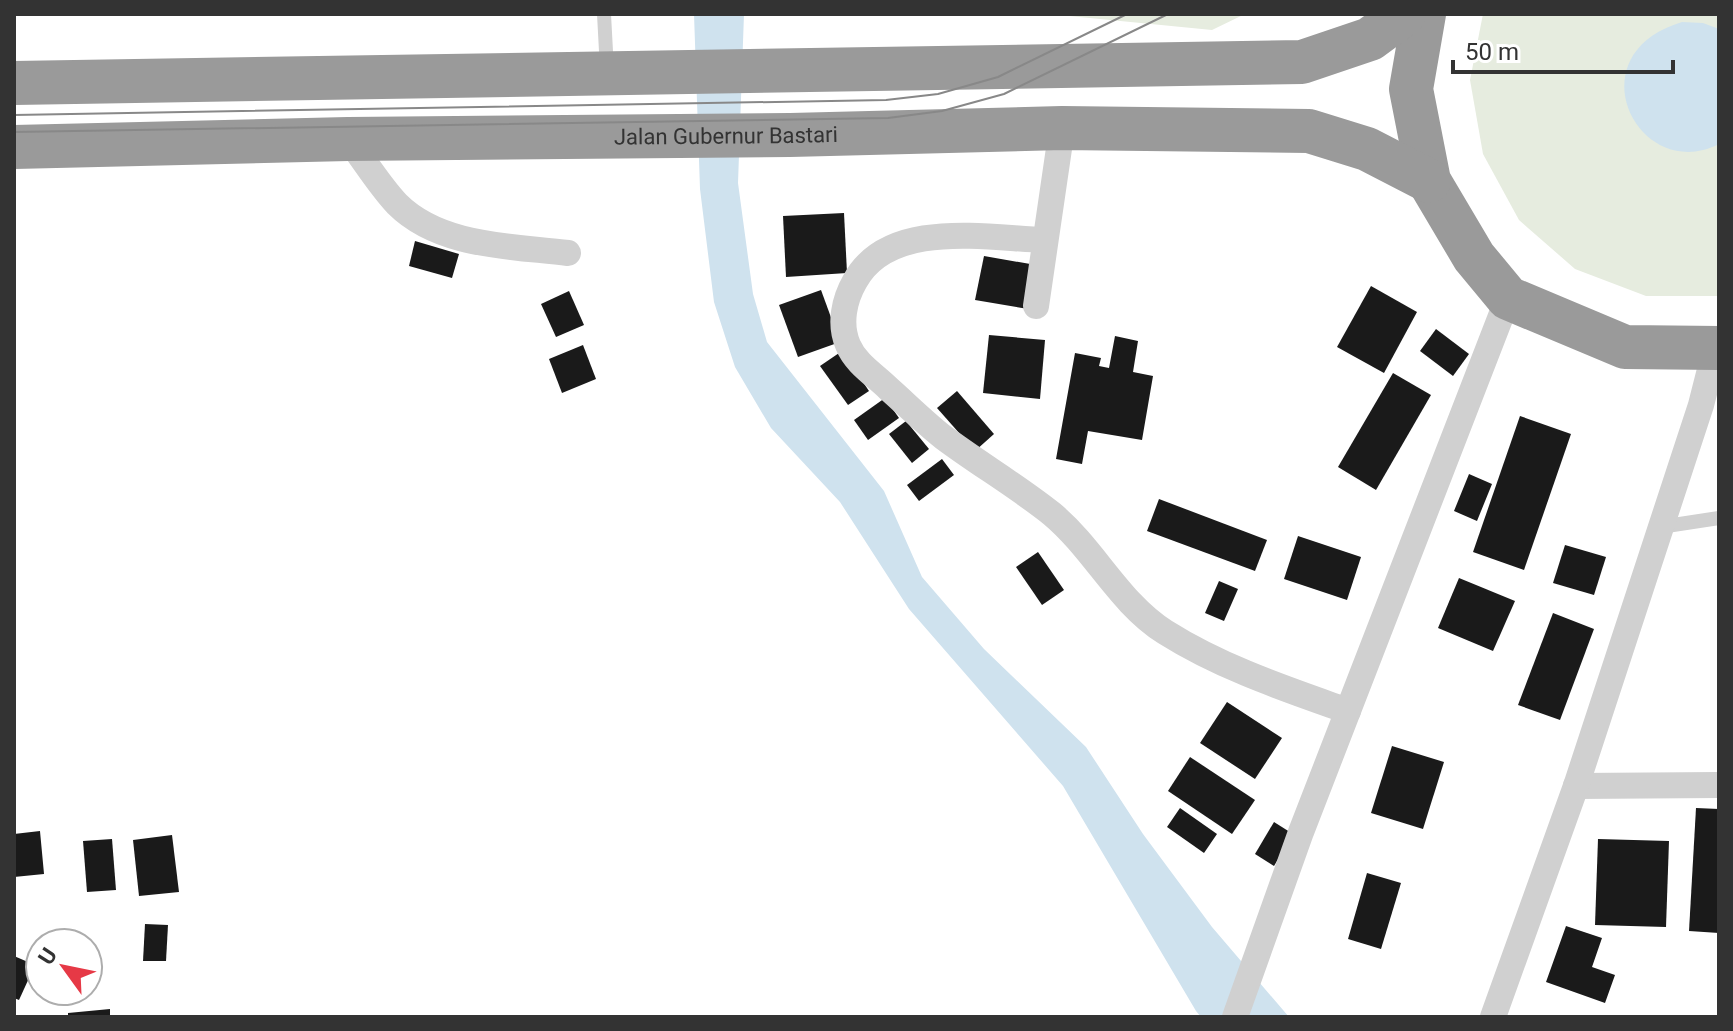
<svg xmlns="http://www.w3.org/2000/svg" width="1733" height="1031" viewBox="0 0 1733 1031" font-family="Roboto,sans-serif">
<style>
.green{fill:#e6ecdf}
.water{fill:#cfe2ee}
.building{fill:#1a1a1a}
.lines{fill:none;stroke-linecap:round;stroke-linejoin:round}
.lane{stroke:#d0d0d0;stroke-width:14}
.street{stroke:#d0d0d0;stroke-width:26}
.highway{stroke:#9a9a9a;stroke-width:44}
.tram{stroke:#888;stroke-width:2}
.labels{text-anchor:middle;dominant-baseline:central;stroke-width:8;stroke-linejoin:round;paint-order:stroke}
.street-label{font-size:22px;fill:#333;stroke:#fff}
</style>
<rect width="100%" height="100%" fill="#fff"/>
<g class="green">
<path d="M 1049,14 L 1245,14 L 1212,30 Z"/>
<path d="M 1483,14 L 1719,14 L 1719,296 L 1646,296 L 1575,269 L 1519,220 L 1483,154 L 1470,80 Z"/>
</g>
<g class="water">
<path d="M 694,14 L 744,14 L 738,183 L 753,294 L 767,342 L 884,491 L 922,577 L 984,649 L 1086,747 L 1143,834 L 1212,927 L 1289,1017 L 1201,1017 L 1196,1011 L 1063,786 L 909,609 L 840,502 L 771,428 L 735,367 L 714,302 L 700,189 Z"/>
<path d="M 1682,22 L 1703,23 L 1719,29 L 1719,144 C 1639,185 1572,55 1682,22 Z"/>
</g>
<g class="building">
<path d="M 844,213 L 847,273 L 786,277 L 783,216 Z"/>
<path d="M 415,241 L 459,254 L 452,278 L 409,266 Z"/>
<path d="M 984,256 L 1036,265 L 1028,309 L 975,300 Z"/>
<path d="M 1371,286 L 1417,312 L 1384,373 L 1337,347 Z"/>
<path d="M 821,290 L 840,342 L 798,357 L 779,305 Z"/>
<path d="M 569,291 L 584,325 L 556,337 L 541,304 Z"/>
<path d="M 1436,329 L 1469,354 L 1453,376 L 1420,351 Z"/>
<path d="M 989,335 L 1045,340 L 1040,399 L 983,393 Z"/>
<path d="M 1115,336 L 1138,341 L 1133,372 L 1153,376 L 1142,440 L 1088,431 L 1082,464 L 1056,459 L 1075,353 L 1101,358 L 1099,366 L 1109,368 Z"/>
<path d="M 583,345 L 596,379 L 562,393 L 549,359 Z"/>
<path d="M 842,351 L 869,391 L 848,405 L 820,366 Z"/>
<path d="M 1393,373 L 1431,395 L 1376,490 L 1338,467 Z"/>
<path d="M 957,391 L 994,434 L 975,451 L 937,408 Z"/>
<path d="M 885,398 L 899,418 L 868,440 L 854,420 Z"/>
<path d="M 1520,416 L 1571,434 L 1524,570 L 1473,552 Z"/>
<path d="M 906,421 L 929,449 L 912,463 L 889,434 Z"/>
<path d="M 942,459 L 954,475 L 919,501 L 907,485 Z"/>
<path d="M 1469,474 L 1492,484 L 1477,521 L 1454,511 Z"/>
<path d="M 1159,499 L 1267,540 L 1255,571 L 1147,531 Z"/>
<path d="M 1298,536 L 1361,557 L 1347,600 L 1284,579 Z"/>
<path d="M 1565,545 L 1606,557 L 1594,595 L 1553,583 Z"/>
<path d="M 1038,552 L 1064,590 L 1042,605 L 1016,567 Z"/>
<path d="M 1459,578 L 1515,601 L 1493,651 L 1438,628 Z"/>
<path d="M 1219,581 L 1238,589 L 1224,621 L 1205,613 Z"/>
<path d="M 1553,613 L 1594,629 L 1560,720 L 1518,705 Z"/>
<path d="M 1227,702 L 1282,738 L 1255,779 L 1200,743 Z"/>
<path d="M 1392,746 L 1444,762 L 1423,829 L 1371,813 Z"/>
<path d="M 1190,757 L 1255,800 L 1232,834 L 1168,791 Z"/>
<path d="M 1180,808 L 1217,834 L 1204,853 L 1167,827 Z"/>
<path d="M 1696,808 L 1719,809 L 1719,933 L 1689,931 Z"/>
<path d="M 1274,822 L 1293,834 L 1274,866 L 1255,854 Z"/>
<path d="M 40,831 L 44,874 L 14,877 L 14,834 Z"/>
<path d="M 172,835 L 179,892 L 139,896 L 133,840 Z"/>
<path d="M 112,839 L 116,890 L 87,892 L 83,841 Z"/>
<path d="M 1598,839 L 1669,841 L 1666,927 L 1595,925 Z"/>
<path d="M 1367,873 L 1401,883 L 1381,949 L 1348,939 Z"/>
<path d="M 145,924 L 168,925 L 166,961 L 143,961 Z"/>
<path d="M 1566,926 L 1602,938 L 1592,967 L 1615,975 L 1605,1003 L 1546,982 Z"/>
<path d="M 14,956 L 35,965 L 19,1000 L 14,998 Z"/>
<path d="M 110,1009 L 110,1017 L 68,1017 L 68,1013 Z"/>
</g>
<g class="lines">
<g class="lane">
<path d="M 604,14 L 607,70"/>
<path d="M 1660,527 L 1719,518"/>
</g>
<g class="street">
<path d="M 348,139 C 364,160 379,185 397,204 C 440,247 511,246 568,253"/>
<path d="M 1045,240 C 986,238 889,219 855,281 C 844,300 839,324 848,345 C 856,364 875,375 889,389 C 907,405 924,422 943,437 C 979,464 1017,486 1052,514 C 1094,549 1119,603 1165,632 C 1222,668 1286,689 1348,711"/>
<path d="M 1036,306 L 1062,128"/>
<path d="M 1576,786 L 1719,785"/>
<path d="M 1235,1017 L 1301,832 L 1508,298"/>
<path d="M 1493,1017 L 1576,786 L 1701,405 L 1715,350"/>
</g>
<g class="highway">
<path d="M 1424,14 L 1411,89 L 1429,181 L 1474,257 L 1508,298 L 1625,347 L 1719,348"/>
<path d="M 14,83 L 1302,62 L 1370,39 L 1404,14"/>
<path id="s1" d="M 14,147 L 348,139 L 790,135 L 1062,128 L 1309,131 L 1367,149 L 1429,181"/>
</g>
<g class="tram">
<path d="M 14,115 L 886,100 L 938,94 L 998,77 L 1127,14"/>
<path d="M 14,132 L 888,118 L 942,111 L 1004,94 L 1168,14"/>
</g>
</g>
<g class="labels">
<g class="street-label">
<text stroke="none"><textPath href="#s1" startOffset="712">Jalan Gubernur Bastari</textPath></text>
</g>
</g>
<rect width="1733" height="1031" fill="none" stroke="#333333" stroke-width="32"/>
<g transform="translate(64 967) rotate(303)"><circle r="38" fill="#ffffff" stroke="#adadad" stroke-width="2"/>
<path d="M0-6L14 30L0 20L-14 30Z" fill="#e63946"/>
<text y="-12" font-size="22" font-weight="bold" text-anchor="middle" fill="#333333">U</text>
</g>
<path d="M1453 60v12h220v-12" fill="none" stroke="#333333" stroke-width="4"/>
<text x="1465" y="60" font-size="24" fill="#333333" stroke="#ffffff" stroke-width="6" paint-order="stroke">50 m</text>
</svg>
